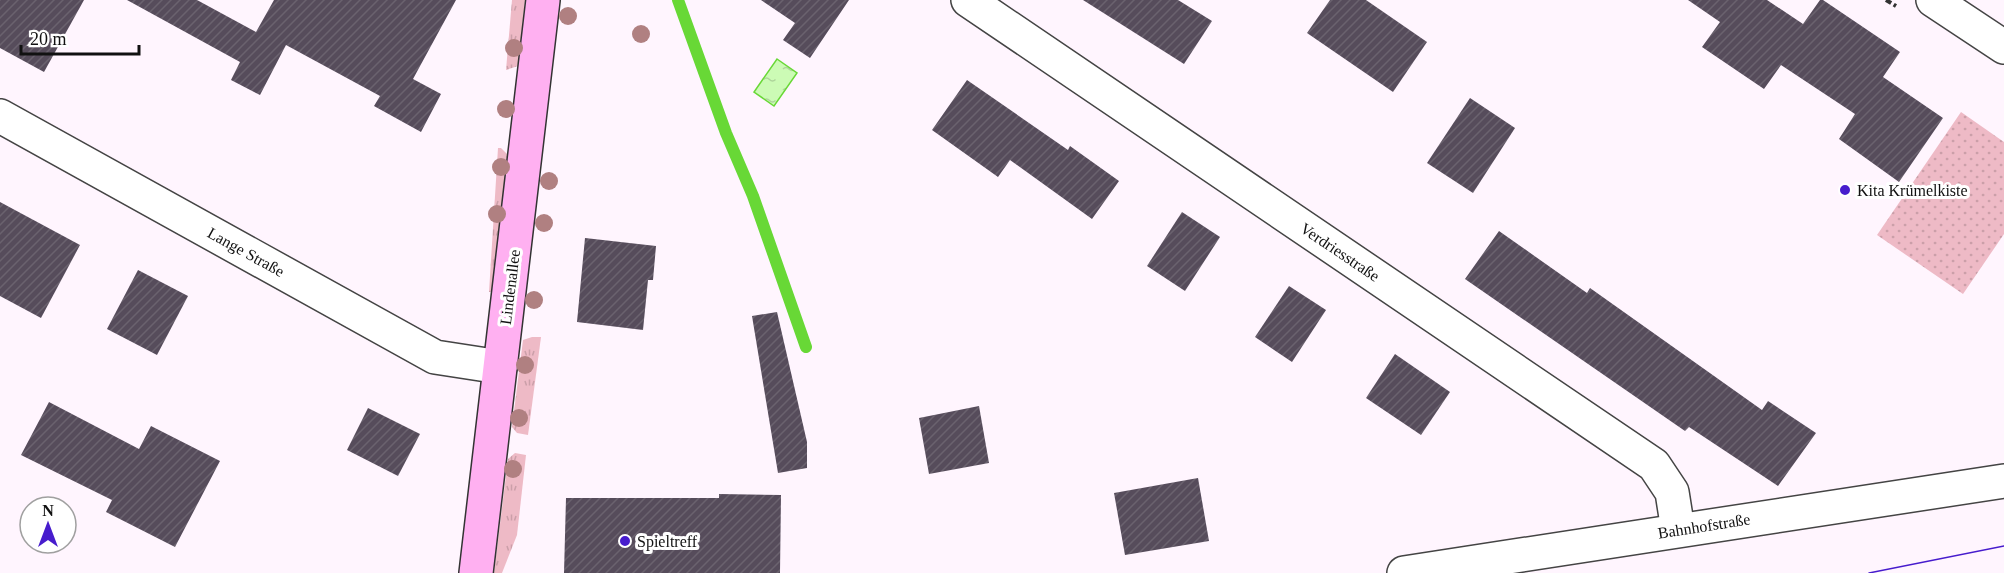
<svg xmlns="http://www.w3.org/2000/svg" width="2004" height="573" viewBox="0 0 2004 573" font-family="Georgia,serif">
<style>
.grass{fill:url(#grass-tufts)}
.park{fill:url(#park-dots)}
.water{fill:url(#water-ripples);stroke:#68d836;stroke-width:1.5}
.lines{fill:none;stroke-linecap:round;stroke-linejoin:round}
.stream{stroke:#68d836;stroke-width:12}
.building{fill:url(#building-hatch)}
.street-casing{stroke:#444;stroke-width:36}
.secondary-casing{stroke:#333;stroke-width:36}
.path{stroke:#333;stroke-width:4;stroke-dasharray:6 3;stroke-linecap:butt}
.street{stroke:#fff;stroke-width:33}
.secondary{stroke:#ffb0f1;stroke-width:33}
.tram{stroke:#471ccd;stroke-width:1.5}
.tree{fill:#b08081}
.poi-dot{fill:#471ccd;stroke:#fff;stroke-width:2}
.labels{text-anchor:middle;dominant-baseline:central;stroke-width:6;stroke-linejoin:round;paint-order:stroke}
.poi-label{font-size:16px;fill:#111;stroke:#fff;text-anchor:start}
.street-label{font-size:16px;fill:#111;stroke:#fff}
</style>
<defs>
<pattern id="grass-tufts" width="24" height="20" patternUnits="userSpaceOnUse" patternTransform="scale(1.5)"><rect width="24" height="20" fill="#eebac6"/><path d="M3 7l-1-3M5 7V3M7 7l1-3M15 17l-1-3M17 17v-4M19 17l1-3" fill="none" stroke="#cb9fa9"/></pattern>
<pattern id="park-dots" width="8" height="8" patternUnits="userSpaceOnUse" patternTransform="scale(1.5)"><rect width="8" height="8" fill="#eebac6"/><path d="M2 2h.1M6 6h.1" fill="none" stroke="#cb9fa9" stroke-width="1.8" stroke-linecap="round"/></pattern>
<pattern id="water-ripples" width="26" height="14" patternUnits="userSpaceOnUse" patternTransform="scale(1.5)"><rect width="26" height="14" fill="#ccfbb5"/><path d="M2 4q2-2 4 0t4 0M15 11q2-2 4 0t4 0" fill="none" stroke="#aed69b"/></pattern>
<pattern id="building-hatch" width="6" height="6" patternUnits="userSpaceOnUse" patternTransform="scale(1.5)"><rect width="6" height="6" fill="#564c5b"/><path d="M-1 1l2-2M0 6l6-6M5 7l2-2" fill="none" stroke="#6a626e"/></pattern>
</defs>
<rect width="100%" height="100%" fill="#fff5fe"/>
<g class="grass">
<path d="M 512,0 L 525,0 L 518,66 L 506,70 Z"/>
<path d="M 498,148 L 501,148 L 508,155 L 492,292 L 489,292 Z"/>
<path d="M 532,337 L 541,337 L 528,435 L 517,433 L 512,427 L 523,340 Z"/>
<path d="M 515,453 L 526,455 L 517,535 L 502,573 L 494,573 L 508,459 Z"/>
</g>
<path class="park" d="M 1961,112 L 2004,142 L 2004,234 L 1963,294 L 1877,235 Z"/>
<path class="water" d="M 777,59 L 797,73 L 774,106 L 754,92 Z"/>
<g class="lines">
<path class="stream" d="M 678,0 L 726,133 L 753,196 L 806,347"/>
</g>
<g class="building">
<path d="M 0,0 L 84,0 L 44,72 L 0,48 Z"/>
<path d="M 127,0 L 197,0 L 256,32 L 274,0 L 456,0 L 413,79 L 441,94 L 421,132 L 374,106 L 380,96 L 286,45 L 260,95 L 231,80 L 240,62 Z"/>
<path d="M 761,0 L 849,0 L 810,58 L 783,40 L 795,23 Z"/>
<path d="M 1083,0 L 1178,0 L 1212,21 L 1184,64 Z"/>
<path d="M 1330,0 L 1366,0 L 1427,42 L 1393,92 L 1307,33 Z"/>
<path d="M 1688,0 L 1767,0 L 1803,24 L 1820,0 L 1823,0 L 1900,52 L 1883,77 L 1943,118 L 1899,182 L 1839,139 L 1855,114 L 1781,65 L 1764,89 L 1702,47 L 1720,22 Z"/>
<path d="M 967,80 L 1068,150 L 1070,146 L 1119,181 L 1092,219 L 1010,160 L 998,177 L 932,130 Z"/>
<path d="M 1470,98 L 1515,128 L 1473,193 L 1427,163 Z"/>
<path d="M 0,202 L 80,245 L 41,318 L 0,296 Z"/>
<path d="M 1182,212 L 1220,237 L 1185,291 L 1147,266 Z"/>
<path d="M 1499,231 L 1587,293 L 1590,288 L 1762,410 L 1768,401 L 1816,433 L 1778,486 L 1689,427 L 1685,431 L 1465,279 Z"/>
<path d="M 585,238 L 656,246 L 653,280 L 648,280 L 643,330 L 577,322 Z"/>
<path d="M 138,270 L 188,296 L 157,355 L 107,329 Z"/>
<path d="M 1289,286 L 1326,310 L 1292,362 L 1255,337 Z"/>
<path d="M 777,312 L 807,442 L 807,468 L 778,473 L 752,316 Z"/>
<path d="M 1395,354 L 1450,392 L 1421,435 L 1366,398 Z"/>
<path d="M 49,402 L 139,449 L 151,426 L 220,461 L 175,547 L 106,512 L 112,500 L 21,455 Z"/>
<path d="M 979,406 L 989,463 L 929,474 L 919,418 Z"/>
<path d="M 368,408 L 420,434 L 398,476 L 347,450 Z"/>
<path d="M 1198,478 L 1209,541 L 1125,555 L 1114,493 Z"/>
<path d="M 719,494 L 781,495 L 780,573 L 564,573 L 566,498 L 719,498 Z"/>
</g>
<g class="lines">
<defs>
<g id="street">
<path d="M 968,0 L 1654,465 L 1672,492 L 1678,530"/>
<path d="M 1933,0 L 2004,47"/>
<path d="M 0,116 L 435,357 L 500,367"/>
<path d="M 1404,573 L 2004,481"/>
</g>
<path id="secondary" d="M 476,573 L 543,0"/>
</defs>
<use href="#street" class="street-casing"/>
<use href="#secondary" class="secondary-casing"/>
<path class="path" d="M 1886,0 L 1896,6"/>
<use href="#street" class="street"/>
<use href="#secondary" class="secondary"/>
<path class="tram" d="M 1869,573 L 2004,546"/>
</g>
<g class="tree">
<circle cx="568" cy="16" r="9"/>
<circle cx="641" cy="34" r="9"/>
<circle cx="514" cy="48" r="9"/>
<circle cx="506" cy="109" r="9"/>
<circle cx="501" cy="167" r="9"/>
<circle cx="549" cy="181" r="9"/>
<circle cx="497" cy="214" r="9"/>
<circle cx="544" cy="223" r="9"/>
<circle cx="534" cy="300" r="9"/>
<circle cx="525" cy="365" r="9"/>
<circle cx="519" cy="418" r="9"/>
<circle cx="513" cy="469" r="9"/>
</g>
<g class="poi-dot">
<circle cx="1845" cy="190" r="6"/>
<circle cx="625" cy="541" r="6"/>
</g>
<g class="labels">
<g class="poi-label">
<text x="1857" y="190">Kita Krümelkiste</text>
<text x="637" y="541">Spieltreff</text>
</g>
<g class="street-label">
<text transform="translate(246 252) rotate(29)">Lange Straße</text>
<text transform="translate(1340 252) rotate(34)">Verdriesstraße</text>
<text transform="translate(510 287) rotate(-83)">Lindenallee</text>
<text transform="translate(1704 526) rotate(-9)">Bahnhofstraße</text>
</g>
</g>
<g transform="translate(48 525)"><circle r="28" fill="#ffffff" stroke="#a0a0a0" stroke-width="1.5"/>
<path d="M0-4.5L10 22L0 15L-10 22Z" fill="#471ccd"/>
<text y="-9" font-size="16" font-weight="bold" text-anchor="middle" fill="#111111">N</text>
</g>
<path d="M21 45v9h118v-9" fill="none" stroke="#111111" stroke-width="3"/>
<text x="30" y="45" font-size="18" fill="#111111" stroke="#ffffff" stroke-width="4.5" paint-order="stroke">20 m</text>
</svg>
